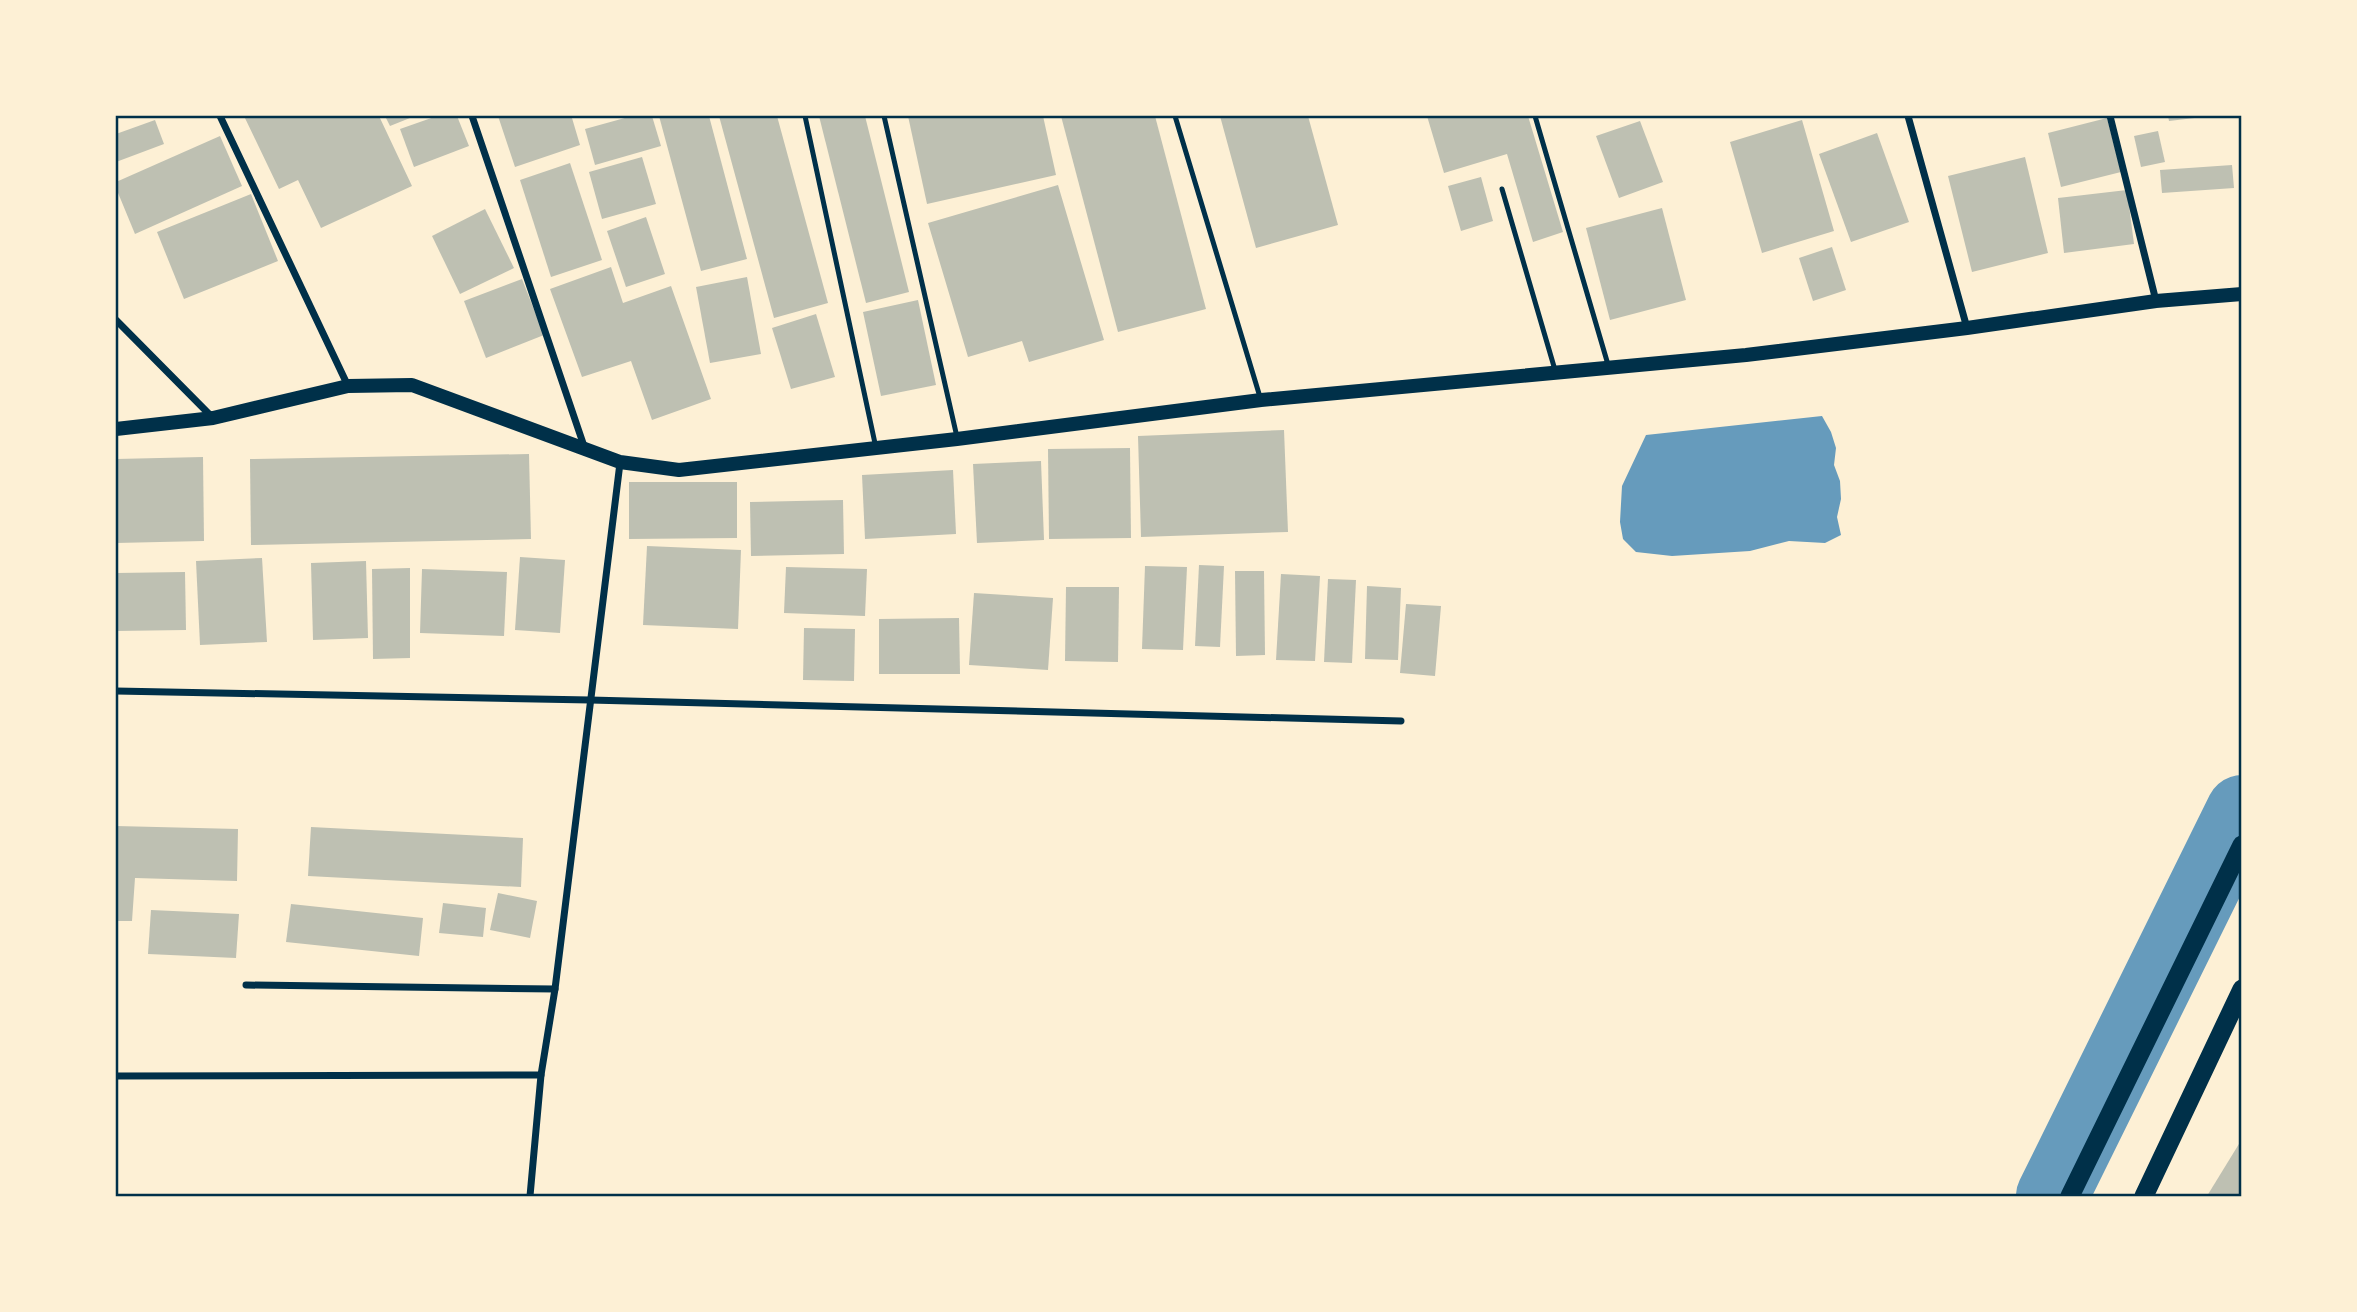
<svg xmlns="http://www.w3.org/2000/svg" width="2357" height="1312" viewBox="0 0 2357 1312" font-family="Overpass,sans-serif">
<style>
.water{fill:#669bbc}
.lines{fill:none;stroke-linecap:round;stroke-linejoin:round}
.river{stroke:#669bbc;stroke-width:72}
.building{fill:#bec0b2}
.service{stroke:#003049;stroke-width:5}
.minor{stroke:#003049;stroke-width:7}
.secondary{stroke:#003049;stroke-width:14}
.trunk{stroke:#003049;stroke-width:19}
.neatline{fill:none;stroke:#003049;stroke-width:2.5}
</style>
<rect width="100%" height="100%" fill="#fdf0d5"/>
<path class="water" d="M 1822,416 L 1831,432 L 1836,448 L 1834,465 L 1840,481 L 1841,499 L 1837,517 L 1841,535 L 1825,543 L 1789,541 L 1750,551 L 1672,556 L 1636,552 L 1623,539 L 1620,522 L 1622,486 L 1646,435 Z"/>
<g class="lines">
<path class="river" d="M 2052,1196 L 2242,811"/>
</g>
<g class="building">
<path d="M 244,116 L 379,116 L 412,186 L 321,228 L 298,180 L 279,189 Z"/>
<path d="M 385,116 L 415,116 L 390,126 Z"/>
<path d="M 437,116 L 457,116 L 469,146 L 414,167 L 400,129 Z"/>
<path d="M 498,116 L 579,116 L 572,118 L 580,145 L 515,167 Z"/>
<path d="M 632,116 L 652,116 L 661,146 L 595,165 L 585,129 Z"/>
<path d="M 659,116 L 709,116 L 747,259 L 701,271 Z"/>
<path d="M 719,116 L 777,116 L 828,303 L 774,318 Z"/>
<path d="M 819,116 L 865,116 L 909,292 L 866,303 Z"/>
<path d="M 908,116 L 1043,116 L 1056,175 L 927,204 Z"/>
<path d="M 1061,116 L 1155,116 L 1206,309 L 1118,332 Z"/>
<path d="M 1220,116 L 1308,116 L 1338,225 L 1256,248 Z"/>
<path d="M 1427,116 L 1528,116 L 1563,232 L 1533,242 L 1507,154 L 1444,173 Z"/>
<path d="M 2168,116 L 2203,116 L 2203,117 L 2169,121 Z"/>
<path d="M 2107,118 L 2121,172 L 2061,187 L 2048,133 Z"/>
<path d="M 155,120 L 164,144 L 116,162 L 116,134 Z"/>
<path d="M 1802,120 L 1834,231 L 1762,253 L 1730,142 Z"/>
<path d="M 1640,121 L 1663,182 L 1619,198 L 1596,136 Z"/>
<path d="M 2158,131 L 2165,162 L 2141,167 L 2134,136 Z"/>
<path d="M 1877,133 L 1909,222 L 1851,242 L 1819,154 Z"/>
<path d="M 220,136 L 242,186 L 135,234 L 116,188 L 116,182 Z"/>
<path d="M 642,157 L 656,204 L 602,219 L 589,172 Z"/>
<path d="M 2025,157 L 2048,253 L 1972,272 L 1948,176 Z"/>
<path d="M 570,163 L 602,260 L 551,277 L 520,180 Z"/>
<path d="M 2232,165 L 2234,188 L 2162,193 L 2160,170 Z"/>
<path d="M 1481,177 L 1493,221 L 1461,231 L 1448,186 Z"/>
<path d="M 1058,185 L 1104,340 L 1029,362 L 1022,341 L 968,357 L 928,223 Z"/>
<path d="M 2127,190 L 2134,244 L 2064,253 L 2058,198 Z"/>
<path d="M 251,194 L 278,261 L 184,299 L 157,232 Z"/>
<path d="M 1662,208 L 1686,300 L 1610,320 L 1586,228 Z"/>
<path d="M 485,209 L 514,268 L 460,294 L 432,236 Z"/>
<path d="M 646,217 L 665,274 L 626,287 L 607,231 Z"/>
<path d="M 1832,247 L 1846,290 L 1813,301 L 1799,258 Z"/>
<path d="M 611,267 L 623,303 L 671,286 L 711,399 L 652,420 L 631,361 L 582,377 L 550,289 Z"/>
<path d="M 747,277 L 761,354 L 710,363 L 696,287 Z"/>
<path d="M 522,279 L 544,335 L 486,358 L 464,301 Z"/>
<path d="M 918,300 L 936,385 L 881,396 L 863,312 Z"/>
<path d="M 816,314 L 835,377 L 791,389 L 772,328 Z"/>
<path d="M 1284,430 L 1288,532 L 1141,537 L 1138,436 Z"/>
<path d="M 1130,448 L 1131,538 L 1049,539 L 1048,449 Z"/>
<path d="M 529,454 L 531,539 L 251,545 L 250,459 Z"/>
<path d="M 203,457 L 204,541 L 116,543 L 116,459 Z"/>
<path d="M 1041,461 L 1044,540 L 977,543 L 973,464 Z"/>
<path d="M 953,470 L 956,534 L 865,539 L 862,475 Z"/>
<path d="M 629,482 L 737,482 L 737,538 L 629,539 Z"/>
<path d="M 843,500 L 844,554 L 751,556 L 750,502 Z"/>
<path d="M 647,546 L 741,550 L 738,629 L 643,625 Z"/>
<path d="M 520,557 L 565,560 L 560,633 L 515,630 Z"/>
<path d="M 262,558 L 267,642 L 200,645 L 196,561 Z"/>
<path d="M 366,561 L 368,638 L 313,640 L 311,563 Z"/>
<path d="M 1199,565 L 1224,566 L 1220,647 L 1195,646 Z"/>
<path d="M 1145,566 L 1187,567 L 1183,650 L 1142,649 Z"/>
<path d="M 786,567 L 867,569 L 865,616 L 784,613 Z"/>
<path d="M 410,568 L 410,658 L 373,659 L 372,569 Z"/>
<path d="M 422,569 L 507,572 L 504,636 L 420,633 Z"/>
<path d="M 1235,571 L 1264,571 L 1265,655 L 1236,656 Z"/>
<path d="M 185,572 L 186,630 L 116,631 L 116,573 Z"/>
<path d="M 1281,574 L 1320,576 L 1315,661 L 1276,660 Z"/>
<path d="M 1328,579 L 1356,580 L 1352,663 L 1324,662 Z"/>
<path d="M 1367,586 L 1401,588 L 1398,660 L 1365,659 Z"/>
<path d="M 1066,587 L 1119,587 L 1118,662 L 1065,661 Z"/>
<path d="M 974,593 L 1053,598 L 1048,670 L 969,665 Z"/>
<path d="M 1406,604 L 1441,606 L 1435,676 L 1400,673 Z"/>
<path d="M 959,618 L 960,674 L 879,674 L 879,619 Z"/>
<path d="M 804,628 L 855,629 L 854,681 L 803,680 Z"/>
<path d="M 116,826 L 238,829 L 237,881 L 135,878 L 132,921 L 116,921 Z"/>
<path d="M 311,827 L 523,838 L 521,887 L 308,876 Z"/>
<path d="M 498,893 L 537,901 L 530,938 L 490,930 Z"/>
<path d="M 443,903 L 486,908 L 483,937 L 439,933 Z"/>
<path d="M 291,904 L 423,918 L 419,956 L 286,942 Z"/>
<path d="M 151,910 L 239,914 L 236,958 L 148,954 Z"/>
<path d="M 2242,1139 L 2242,1196 L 2207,1196 Z"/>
</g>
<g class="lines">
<g class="service">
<path d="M 805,116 L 876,448"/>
<path d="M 884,116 L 957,437"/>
<path d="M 1175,116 L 1260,397"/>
<path d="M 1535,116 L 1609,368"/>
<path d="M 1502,189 L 1555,370"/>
</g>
<g class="minor">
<path d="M 220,116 L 348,386"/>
<path d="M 472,116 L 585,449"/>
<path d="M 1908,116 L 1967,328"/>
<path d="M 2110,116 L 2156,301"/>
<path d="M 116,320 L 213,418"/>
<path d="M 116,691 L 590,700 L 1401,721"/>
<path d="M 246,985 L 555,989"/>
<path d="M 116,1076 L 541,1075"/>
<path d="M 530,1196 L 541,1075 L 555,989 L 620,463"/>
</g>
<path class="secondary" d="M 116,429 L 213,418 L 348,386 L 412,385 L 620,462 L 679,470 L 957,439 L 1261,400 L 1746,355 L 1967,328 L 2156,301 L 2242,294"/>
<g class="trunk">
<path d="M 2070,1196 L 2242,845"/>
<path d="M 2144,1196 L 2242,989"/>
</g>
</g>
<rect width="2357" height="1312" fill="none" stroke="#fdf0d5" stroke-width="234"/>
<rect x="117" y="117" width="2123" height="1078" class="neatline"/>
</svg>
